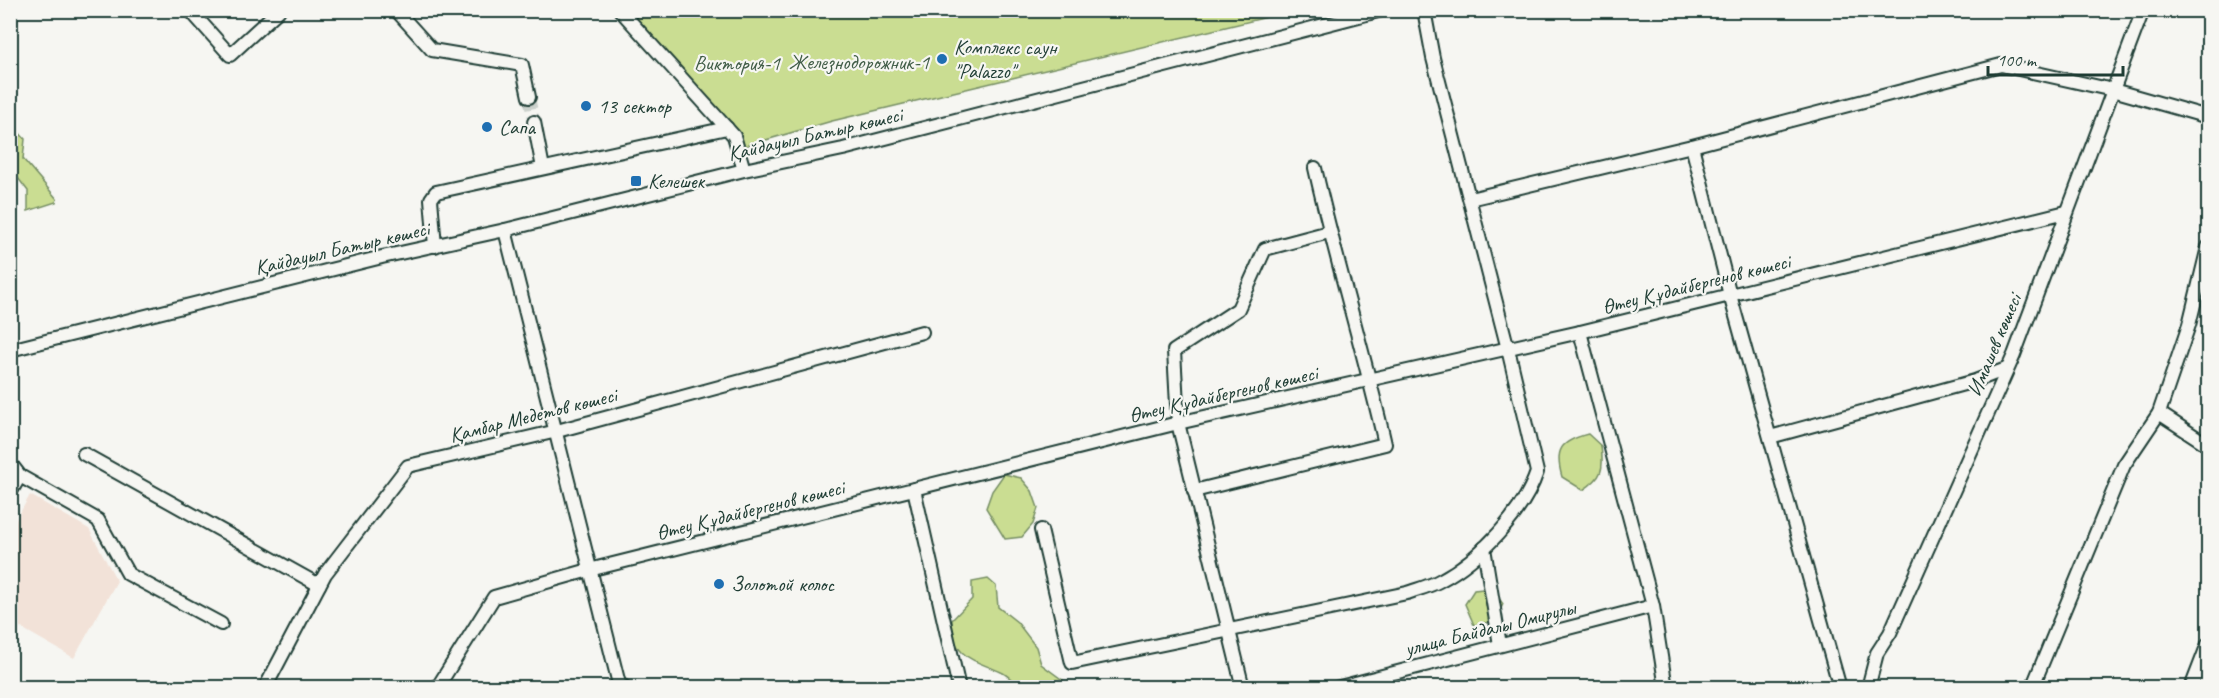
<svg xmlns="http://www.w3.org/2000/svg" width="2219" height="698" viewBox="0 0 2219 698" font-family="Caveat,sans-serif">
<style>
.built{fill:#f2e2d8}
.green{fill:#cadd92;stroke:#748d63;stroke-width:1.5}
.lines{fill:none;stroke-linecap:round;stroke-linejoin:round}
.minor-tunnel{stroke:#cbd1cc;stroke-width:12;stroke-dasharray:12 6;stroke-linecap:butt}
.minor-casing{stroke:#1f3d34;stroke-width:16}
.minor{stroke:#f6f6f2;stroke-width:12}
.poi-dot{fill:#1f6fb2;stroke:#f6f6f2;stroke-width:2}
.labels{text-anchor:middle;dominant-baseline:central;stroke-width:4.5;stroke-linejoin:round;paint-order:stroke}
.poi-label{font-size:21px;fill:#1f3d34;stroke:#f6f6f2;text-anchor:start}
.park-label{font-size:21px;fill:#415d47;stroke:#f6f6f2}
.street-label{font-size:21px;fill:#1f3d34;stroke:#f6f6f2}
</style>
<rect width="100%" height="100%" fill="#f6f6f2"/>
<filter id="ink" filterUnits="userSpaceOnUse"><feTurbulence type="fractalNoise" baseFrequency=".0167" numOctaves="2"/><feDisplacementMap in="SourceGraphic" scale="12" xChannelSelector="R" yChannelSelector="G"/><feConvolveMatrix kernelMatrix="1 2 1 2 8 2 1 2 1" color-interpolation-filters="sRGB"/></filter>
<g filter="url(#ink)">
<path class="built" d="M 30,495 L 89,529 L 117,581 L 74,658 L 11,622 L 11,529 Z"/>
<g class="green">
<path d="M 620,11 L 1293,11 L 832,121 L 738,148 Z"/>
<path d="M 10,123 L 25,139 L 23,159 L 57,199 L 56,202 L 28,211 L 28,191 L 11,169 Z"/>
<path d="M 1588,434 L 1601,446 C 1604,469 1603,477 1583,490 L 1562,477 C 1554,449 1561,441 1588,434 Z"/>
<path d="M 1004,474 L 1021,478 L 1032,491 L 1038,508 L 1033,524 L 1022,537 L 1005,539 L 986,508 L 992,491 Z"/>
<path d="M 988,579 L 996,586 L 998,607 L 1017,622 L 1036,647 L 1041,664 L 1072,687 C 1057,687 1039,691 1024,687 C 1016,686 1009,675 1001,672 C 972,659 952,658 952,620 L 972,599 L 972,582 Z"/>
<path d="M 1492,588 L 1503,604 L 1495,621 L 1474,625 L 1465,604 L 1474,590 Z"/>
</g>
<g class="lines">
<path class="minor-tunnel" d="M 529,97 L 534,122"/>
<defs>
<g id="minor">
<path d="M 190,10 L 230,55 L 279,10"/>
<path d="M 396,10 L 432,50 L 522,65 L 529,97"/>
<path d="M 620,10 L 734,136 L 744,170"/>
<path d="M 534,122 L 543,168"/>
<path d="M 1692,146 L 1730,295 L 1840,688"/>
<path d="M 1470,199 L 1692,146 L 2001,65 L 2113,90 L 2208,117"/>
<path d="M 505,230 L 619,684 L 626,688"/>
<path d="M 435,246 L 431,199 L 436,192 L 727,128"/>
<path d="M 1580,332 L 1653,606 L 1666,688"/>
<path d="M 10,350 L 382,257 L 505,230 L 744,170 L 843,149 L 1382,10"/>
<path d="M 2159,413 L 2208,445"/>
<path d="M 1770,437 L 1975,381 L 2006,369"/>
<path d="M 84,454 L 319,585"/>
<path d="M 10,463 L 20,476 L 98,520 L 128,574 L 221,624"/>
<path d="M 914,489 L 959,688"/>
<path d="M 1194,491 L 1385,444 C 1364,352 1336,261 1315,168"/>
<path d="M 10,493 L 20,476"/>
<path d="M 1041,530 L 1072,663 L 1407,593 C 1418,589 1431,586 1441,580 C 1479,560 1524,512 1537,472 L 1508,349 L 1433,58 L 1424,10"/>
<path d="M 1484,548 L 1500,645"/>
<path d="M 265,688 L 325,574 L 408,466 L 557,431 L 922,332"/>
<path d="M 437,688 L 494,597 L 589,570 L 1178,423 L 1580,332 L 2066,212"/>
<path d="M 1243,688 L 1178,423 L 1174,351 L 1238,309 L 1265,249 L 1329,232"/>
<path d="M 1336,688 L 1653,606"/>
<path d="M 1868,688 L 1877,653 L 1890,633 L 2014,355 L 2143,10"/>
<path d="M 2032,688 L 2124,465 L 2159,413 L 2189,325 L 2208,247"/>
<path d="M 2191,688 L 2208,644"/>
</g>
</defs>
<use href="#minor" class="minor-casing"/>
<use href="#minor" class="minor"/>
</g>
</g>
<g class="poi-dot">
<circle cx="942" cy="59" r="6"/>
<circle cx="586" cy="106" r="6"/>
<circle cx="487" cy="127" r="6"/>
<rect x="630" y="175" width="12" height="12" rx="3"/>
<circle cx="719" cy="584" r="6"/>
</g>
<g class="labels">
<g class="poi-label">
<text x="954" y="47">Комплекс саун<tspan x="954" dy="24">"Palazzo"</tspan></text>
<text x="598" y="106">13 сектор</text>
<text x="499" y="127">Сапа</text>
<text x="648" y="181">Келешек</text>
<text x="731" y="584">Золотой колос</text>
</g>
<g class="park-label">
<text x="859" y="62">Железнодорожник-1</text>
<text x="737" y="63">Виктория-1</text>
</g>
<g class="street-label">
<text transform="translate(815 134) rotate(-13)">Қайдауыл Батыр көшесі</text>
<text transform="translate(342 248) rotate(-13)">Қайдауыл Батыр көшесі</text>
<text transform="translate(1696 284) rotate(-14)">Өтеу Құдайбергенов көшесі</text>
<text transform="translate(1994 345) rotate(-67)">Имашев көшесі</text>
<text transform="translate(1223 394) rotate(-13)">Өтеу Құдайбергенов көшесі</text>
<text transform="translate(533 415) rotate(-14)">Қамбар Медетов көшесі</text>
<text transform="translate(750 510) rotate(-14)">Өтеу Құдайбергенов көшесі</text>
<text transform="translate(1490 628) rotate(-14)">улица Байдалы Омирулы</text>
</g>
</g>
<rect width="2219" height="698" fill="none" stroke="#f6f6f2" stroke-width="36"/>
<rect x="18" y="18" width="2183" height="662" fill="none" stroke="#1f3d34" stroke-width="2" filter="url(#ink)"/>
<path d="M1988 66v9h135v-9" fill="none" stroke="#1f3d34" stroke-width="3"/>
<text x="1997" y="66" font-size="18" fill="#1f3d34" stroke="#f6f6f2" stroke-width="4.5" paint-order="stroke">100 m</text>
</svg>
